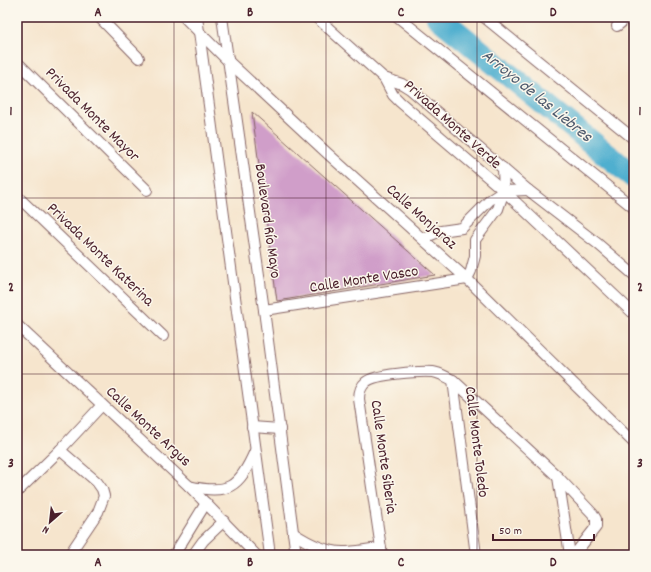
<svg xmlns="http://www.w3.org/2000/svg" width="651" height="572" viewBox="0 0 651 572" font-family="Dekko,sans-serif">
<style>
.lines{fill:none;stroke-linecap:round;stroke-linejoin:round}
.river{stroke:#50afcf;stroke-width:24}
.building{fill:#d09ec9}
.street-casing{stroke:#866464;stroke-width:12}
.street{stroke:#fff;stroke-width:10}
.grid{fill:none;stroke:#4a1f2b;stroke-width:1;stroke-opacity:0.55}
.labels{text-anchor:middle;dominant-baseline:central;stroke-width:3;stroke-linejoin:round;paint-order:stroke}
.street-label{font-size:16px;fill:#4a1f2b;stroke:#fbf7ec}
.water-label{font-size:17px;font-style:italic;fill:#4c596d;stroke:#fbf7ec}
.neatline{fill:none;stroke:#4a1f2b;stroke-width:1.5}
.grid-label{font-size:13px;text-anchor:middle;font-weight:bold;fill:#4a1f2b}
</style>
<rect width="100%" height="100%" fill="#fbf7ec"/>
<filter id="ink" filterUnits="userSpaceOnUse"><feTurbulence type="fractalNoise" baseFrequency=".025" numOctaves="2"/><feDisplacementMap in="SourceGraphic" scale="8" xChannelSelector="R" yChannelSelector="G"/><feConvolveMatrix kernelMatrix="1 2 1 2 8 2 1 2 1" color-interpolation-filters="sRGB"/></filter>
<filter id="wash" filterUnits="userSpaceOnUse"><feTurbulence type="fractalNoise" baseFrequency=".012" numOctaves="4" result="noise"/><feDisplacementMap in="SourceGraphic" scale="16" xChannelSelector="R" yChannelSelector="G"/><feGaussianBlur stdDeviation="0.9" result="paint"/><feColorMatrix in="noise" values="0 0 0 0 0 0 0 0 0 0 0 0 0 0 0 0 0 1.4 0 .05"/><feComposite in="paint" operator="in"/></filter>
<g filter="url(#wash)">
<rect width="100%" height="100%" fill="#f6e5cd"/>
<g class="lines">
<path class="river" d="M 438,17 L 634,177"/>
</g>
<g id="blocks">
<path class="building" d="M 252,112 L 435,275 L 277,301 Z"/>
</g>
</g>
<g filter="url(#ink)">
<use href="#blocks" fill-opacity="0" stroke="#866464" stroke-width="1"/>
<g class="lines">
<defs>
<g id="street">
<path d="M 99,17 L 139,58"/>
<path d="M 184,17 L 228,61 L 327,153 L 467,279 L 634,443"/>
<path d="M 197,17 L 270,555"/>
<path d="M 222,17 L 264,310 L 296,555"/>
<path d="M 316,17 L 384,78 L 393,95 L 400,102 L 504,191 L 634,314"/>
<path d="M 398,17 L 634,208"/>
<path d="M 484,17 L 634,139"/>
<path d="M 617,26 L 628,17"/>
<path d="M 17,62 L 147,190"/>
<path d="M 384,78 L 402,84 L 410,89 L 528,190 L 598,244 L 634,275"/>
<path d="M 17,196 L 163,336"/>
<path d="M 424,238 L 441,231 L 462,228 L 490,200 L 504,191 L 528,190"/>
<path d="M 264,310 L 467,279 L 471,271 L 475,256 L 475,240 L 498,209 L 504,191 L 503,168"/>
<path d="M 17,325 L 189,486 L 256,555"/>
<path d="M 453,380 L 476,555"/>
<path d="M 252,427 L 280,429"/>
<path d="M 60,450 L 97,482 L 102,489 L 104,496 L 98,512 L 69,555"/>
<path d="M 558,477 L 570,555"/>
<path d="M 189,486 C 228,495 239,488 255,451"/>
<path d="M 17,492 L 60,450 L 102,405"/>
<path d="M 293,533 C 308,543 325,552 343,552 C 355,552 368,549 381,548"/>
<path d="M 174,555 L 206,503"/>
<path d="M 193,555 L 203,541 L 224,521"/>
<path d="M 382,555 L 359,399 C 359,393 361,386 366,382 C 375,374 420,371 433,372 C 440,373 446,377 453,380 L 558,477 L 593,514 L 596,519 L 596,527 L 574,555"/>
</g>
</defs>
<use href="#street" class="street-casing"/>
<use href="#street" class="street"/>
</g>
</g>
<path class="grid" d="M 174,17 L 174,555M 326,17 L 326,555M 477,17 L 477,555M 17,198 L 634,198M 17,374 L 634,374"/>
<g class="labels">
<g class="street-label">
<text transform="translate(92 115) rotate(45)">Privada Monte Mayor</text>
<text transform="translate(452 125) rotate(42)">Privada Monte Verde</text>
<text transform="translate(421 217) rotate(42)">Calle Monjaraz</text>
<text transform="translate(267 221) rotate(82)">Boulevard Río Mayo</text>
<text transform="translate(100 255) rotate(44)">Privada Monte Katerina</text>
<text transform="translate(364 280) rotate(-9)">Calle Monte Vasco</text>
<text transform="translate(148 427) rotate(43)">Calle Monte Argus</text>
<text transform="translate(476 442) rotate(83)">Calle Monte Toledo</text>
<text transform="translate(383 457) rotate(82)">Calle Monte Siberia</text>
</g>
<g class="water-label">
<text transform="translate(536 97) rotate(39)">Arroyo de las Liebres</text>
</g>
</g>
<rect width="651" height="572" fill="none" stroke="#fbf7ec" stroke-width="44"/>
<g transform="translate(50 522) rotate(208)" stroke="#fbf7ec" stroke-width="3" paint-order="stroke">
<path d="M0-3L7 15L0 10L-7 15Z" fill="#4a1f2b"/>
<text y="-6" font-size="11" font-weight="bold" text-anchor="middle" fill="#4a1f2b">N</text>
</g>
<path d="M493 534v6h101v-6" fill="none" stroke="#4a1f2b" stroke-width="2"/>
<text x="499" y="534" font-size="12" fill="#4a1f2b" stroke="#fbf7ec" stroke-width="3" paint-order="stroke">50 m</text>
<rect x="22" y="22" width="607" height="528" class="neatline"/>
<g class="grid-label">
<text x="98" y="16">A</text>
<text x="250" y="16">B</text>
<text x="401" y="16">C</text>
<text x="553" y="16">D</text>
<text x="11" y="115">1</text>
<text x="640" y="115">1</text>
<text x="11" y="291">2</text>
<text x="640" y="291">2</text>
<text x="11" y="467">3</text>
<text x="640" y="467">3</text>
<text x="98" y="566">A</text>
<text x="250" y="566">B</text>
<text x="401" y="566">C</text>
<text x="553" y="566">D</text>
</g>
</svg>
